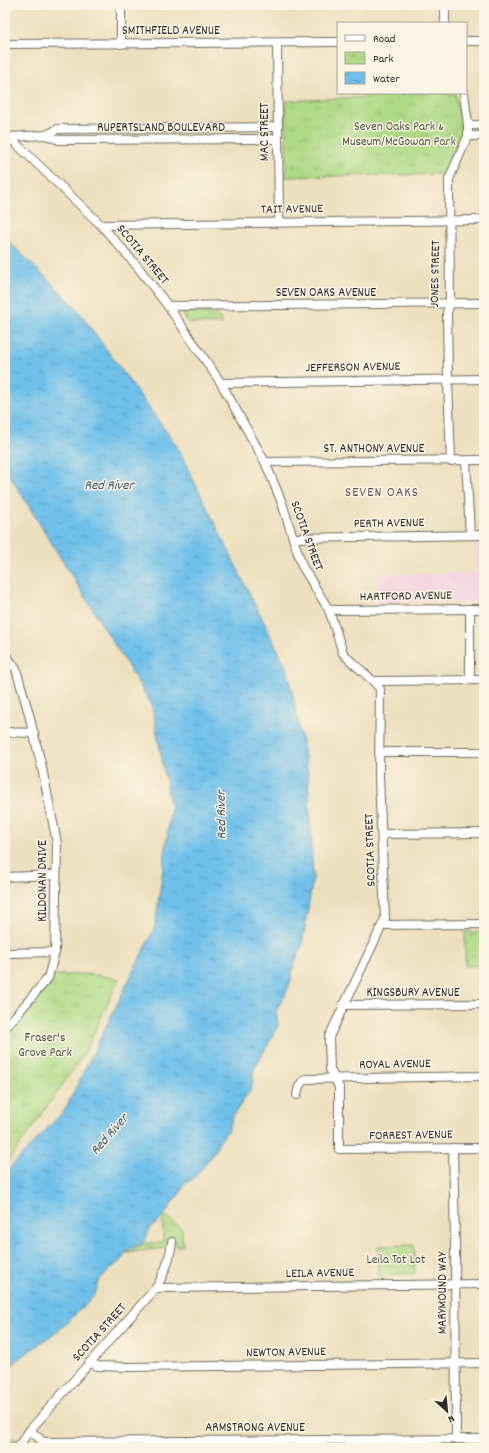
<svg xmlns="http://www.w3.org/2000/svg" width="489" height="1453" viewBox="0 0 489 1453" font-family="Dekko,sans-serif">
<style>
.built{fill:#f3cfe0}
.park{fill:url(#park-tufts);stroke:#6d8258}
.water{fill:url(#water-ripples);stroke:#4c768a}
.lines{fill:none;stroke-linecap:round;stroke-linejoin:round}
.minor-casing{stroke:#6f6a5e;stroke-width:10}
.minor{stroke:#fff;stroke-width:8}
.labels{text-anchor:middle;dominant-baseline:central;stroke-width:3;stroke-linejoin:round;paint-order:stroke}
.street-label{font-size:13px;fill:#2b2b2b;stroke:#fcf5e5}
.park-label{font-size:13px;fill:#4c5742;stroke:#fcf5e5}
.water-label{font-size:14px;font-style:italic;fill:#3f5864;stroke:#fcf5e5}
.neighbourhood-label{font-size:14px;letter-spacing:1px;fill:#6a5259;stroke:#fcf5e5}
</style>
<defs>
<pattern id="park-tufts" width="24" height="20" patternUnits="userSpaceOnUse"><rect width="24" height="20" fill="#afda86"/><path d="M3 7l-1-3M5 7V3M7 7l1-3M15 17l-1-3M17 17v-4M19 17l1-3" fill="none" stroke="#97bb74"/></pattern>
<pattern id="water-ripples" width="26" height="14" patternUnits="userSpaceOnUse"><rect width="26" height="14" fill="#6ec0ea"/><path d="M2 4q2-2 4 0t4 0M15 11q2-2 4 0t4 0" fill="none" stroke="#5b9cbe"/></pattern>
</defs>
<rect width="100%" height="100%" fill="#fcf5e5"/>
<filter id="ink" filterUnits="userSpaceOnUse"><feTurbulence type="fractalNoise" baseFrequency=".025" numOctaves="2"/><feDisplacementMap in="SourceGraphic" scale="8" xChannelSelector="R" yChannelSelector="G"/><feConvolveMatrix kernelMatrix="1 2 1 2 8 2 1 2 1" color-interpolation-filters="sRGB"/></filter>
<filter id="wash" filterUnits="userSpaceOnUse"><feTurbulence type="fractalNoise" baseFrequency=".012" numOctaves="4" result="noise"/><feDisplacementMap in="SourceGraphic" scale="16" xChannelSelector="R" yChannelSelector="G"/><feGaussianBlur stdDeviation="0.9" result="paint"/><feColorMatrix in="noise" values="0 0 0 0 0 0 0 0 0 0 0 0 0 0 0 0 0 1.4 0 .05"/><feComposite in="paint" operator="in"/></filter>
<g filter="url(#wash)">
<rect width="100%" height="100%" fill="#ede0be"/>
<path class="built" d="M 475,542 L 484,542 L 484,602 L 377,602 L 377,574 L 475,573 Z"/>
<g class="park">
<path d="M 386,93 L 455,93 L 462,125 L 461,137 L 445,174 L 286,177 L 286,101 L 386,96 Z"/>
<path d="M 185,312 L 216,313 L 223,324 L 189,323 L 182,313 Z"/>
<rect x="465" y="932" width="19" height="34"/>
<path d="M 91,974 L 119,979 L 84,1054 L 13,1155 L 5,1164 L 5,1036 L 52,981 L 54,975 Z"/>
<path d="M 165,1215 L 182,1229 L 183,1246 L 176,1246 L 176,1240 L 167,1241 L 166,1248 L 126,1253 L 145,1243 L 163,1242 L 163,1217 Z"/>
<path d="M 414,1245 L 415,1274 L 378,1275 L 378,1246 Z"/>
<path d="M 5,1439 L 18,1439 L 14,1448 L 484,1443 L 484,1448 L 5,1448 Z"/>
</g>
<path class="water" d="M 5,238 L 74,305 L 176,445 L 288,671 L 308,773 L 313,878 L 301,950 L 294,963 L 291,979 L 285,996 L 276,1010 L 278,1026 L 253,1071 L 253,1082 L 250,1090 L 234,1114 L 227,1132 L 219,1141 L 215,1151 L 195,1177 L 184,1185 L 179,1195 L 174,1199 L 168,1210 L 159,1221 L 151,1227 L 142,1244 C 135,1246 125,1249 123,1258 L 100,1279 L 95,1294 L 65,1325 L 15,1362 L 5,1375 L 5,1173 L 65,1110 L 155,927 L 171,809 L 152,705 L 5,468 Z"/>
</g>
<g filter="url(#ink)">
<g class="lines">
<defs>
<g id="minor">
<path d="M 121,5 L 121,44"/>
<path d="M 445,5 L 445,23"/>
<path d="M 466,41 L 484,41"/>
<path d="M 277,43 L 279,222"/>
<path d="M 5,44 L 338,42"/>
<path d="M 468,125 L 484,125"/>
<path d="M 5,133 L 101,225 L 137,266 L 168,306 L 221,383 L 265,462 L 282,503 L 302,566 L 329,610 L 343,653 C 354,666 369,675 380,689 L 379,776 L 385,919 L 329,1037 L 330,1069 L 339,1087 L 339,1149 L 484,1148"/>
<path d="M 46,135 L 59,140 L 277,139"/>
<path d="M 468,136 L 484,136"/>
<path d="M 9,137 L 46,135 L 58,129 L 277,127"/>
<path d="M 101,225 L 484,220"/>
<path d="M 168,306 L 484,303"/>
<path d="M 221,383 L 484,379"/>
<path d="M 451,461 L 448,380 L 447,312 L 450,304 L 449,179 L 468,136 L 468,125 L 464,93"/>
<path d="M 466,461 L 470,535"/>
<path d="M 265,462 L 484,460"/>
<path d="M 293,538 L 484,535"/>
<path d="M 470,609 L 470,680"/>
<path d="M 329,610 L 484,609"/>
<path d="M 5,654 L 16,669 L 29,714 L 42,768 L 57,843 L 55,952 L 48,978 L 5,1028"/>
<path d="M 374,681 L 484,680"/>
<path d="M 5,732 L 34,733"/>
<path d="M 380,752 L 484,752"/>
<path d="M 382,834 L 484,833"/>
<path d="M 5,877 L 56,875"/>
<path d="M 382,925 L 484,924"/>
<path d="M 5,953 L 55,952"/>
<path d="M 343,1005 L 484,1004"/>
<path d="M 297,1095 C 298,1087 300,1083 306,1079 L 484,1076"/>
<path d="M 453,1148 L 455,1241 L 456,1439"/>
<path d="M 156,1288 L 484,1284"/>
<path d="M 90,1362 L 97,1366 L 127,1367 L 484,1363"/>
<path d="M 30,1430 L 43,1442 L 484,1439"/>
<path d="M 17,1448 L 30,1430 L 156,1288 C 165,1273 170,1260 172,1242"/>
</g>
</defs>
<use href="#minor" class="minor-casing"/>
<use href="#minor" class="minor"/>
</g>
</g>
<g class="labels">
<g class="street-label">
<text x="171" y="31">SMITHFIELD AVENUE</text>
<text x="161" y="128">RUPERTSLAND BOULEVARD</text>
<text transform="translate(265 132) rotate(-90)">MAC STREET</text>
<text transform="translate(292 210) rotate(-1)">TAIT AVENUE</text>
<text transform="translate(142 255) rotate(50)">SCOTIA STREET</text>
<text transform="translate(436 274) rotate(-89)">JONES STREET</text>
<text x="326" y="293">SEVEN OAKS AVENUE</text>
<text transform="translate(353 368) rotate(-1)">JEFFERSON AVENUE</text>
<text x="374" y="449">ST. ANTHONY AVENUE</text>
<text transform="translate(389 524) rotate(-1)">PERTH AVENUE</text>
<text transform="translate(306 536) rotate(70)">SCOTIA STREET</text>
<text transform="translate(406 597) rotate(-1)">HARTFORD AVENUE</text>
<text transform="translate(371 850) rotate(-92)">SCOTIA STREET</text>
<text transform="translate(43 881) rotate(-90)">KILDONAN DRIVE</text>
<text x="413" y="993">KINGSBURY AVENUE</text>
<text transform="translate(395 1065) rotate(-1)">ROYAL AVENUE</text>
<text transform="translate(411 1136) rotate(-1)">FORREST AVENUE</text>
<text transform="translate(320 1274) rotate(-1)">LEILA AVENUE</text>
<text transform="translate(443 1293) rotate(-90)">MARYMOUND WAY</text>
<text transform="translate(100 1333) rotate(-48)">SCOTIA STREET</text>
<text transform="translate(286 1353) rotate(-1)">NEWTON AVENUE</text>
<text x="255" y="1428">ARMSTRONG AVENUE</text>
</g>
<g class="park-label">
<text x="399" y="127">Seven Oaks Park &amp;<tspan x="399" dy="15">Museum/McGowan Park</tspan></text>
<text x="45" y="1038">Fraser's<tspan x="45" dy="15">Grove Park</tspan></text>
<text x="396" y="1260">Leila Tot Lot</text>
</g>
<g class="water-label">
<text x="109" y="486">Red River</text>
<text transform="translate(222 815) rotate(-91)">Red River</text>
<text transform="translate(110 1135) rotate(-49)">Red River</text>
</g>
<g class="neighbourhood-label">
<text x="382" y="493">SEVEN OAKS</text>
</g>
</g>
<rect width="489" height="1453" fill="none" stroke="#fcf5e5" stroke-width="20"/>
<rect x="337" y="22" width="130" height="72" fill="#fcf5e5" stroke="#a8a49b"/>
<rect x="345" y="35" width="20" height="6" fill="#ffffff" stroke="#a8a49b"/>
<text x="373" y="42" font-size="12" fill="#2b2b2b">Road</text>
<rect x="345" y="52" width="20" height="12" fill="url(#park-tufts)" stroke="#a8a49b"/>
<text x="373" y="62" font-size="12" fill="#2b2b2b">Park</text>
<rect x="345" y="72" width="20" height="12" fill="url(#water-ripples)" stroke="#a8a49b"/>
<text x="373" y="82" font-size="12" fill="#2b2b2b">Water</text>
<g transform="translate(447 1411) rotate(153)" stroke="#fcf5e5" stroke-width="3" paint-order="stroke">
<path d="M0-3L7 15L0 10L-7 15Z" fill="#2b2b2b"/>
<text y="-6" font-size="11" font-weight="bold" text-anchor="middle" fill="#2b2b2b">N</text>
</g>
</svg>
